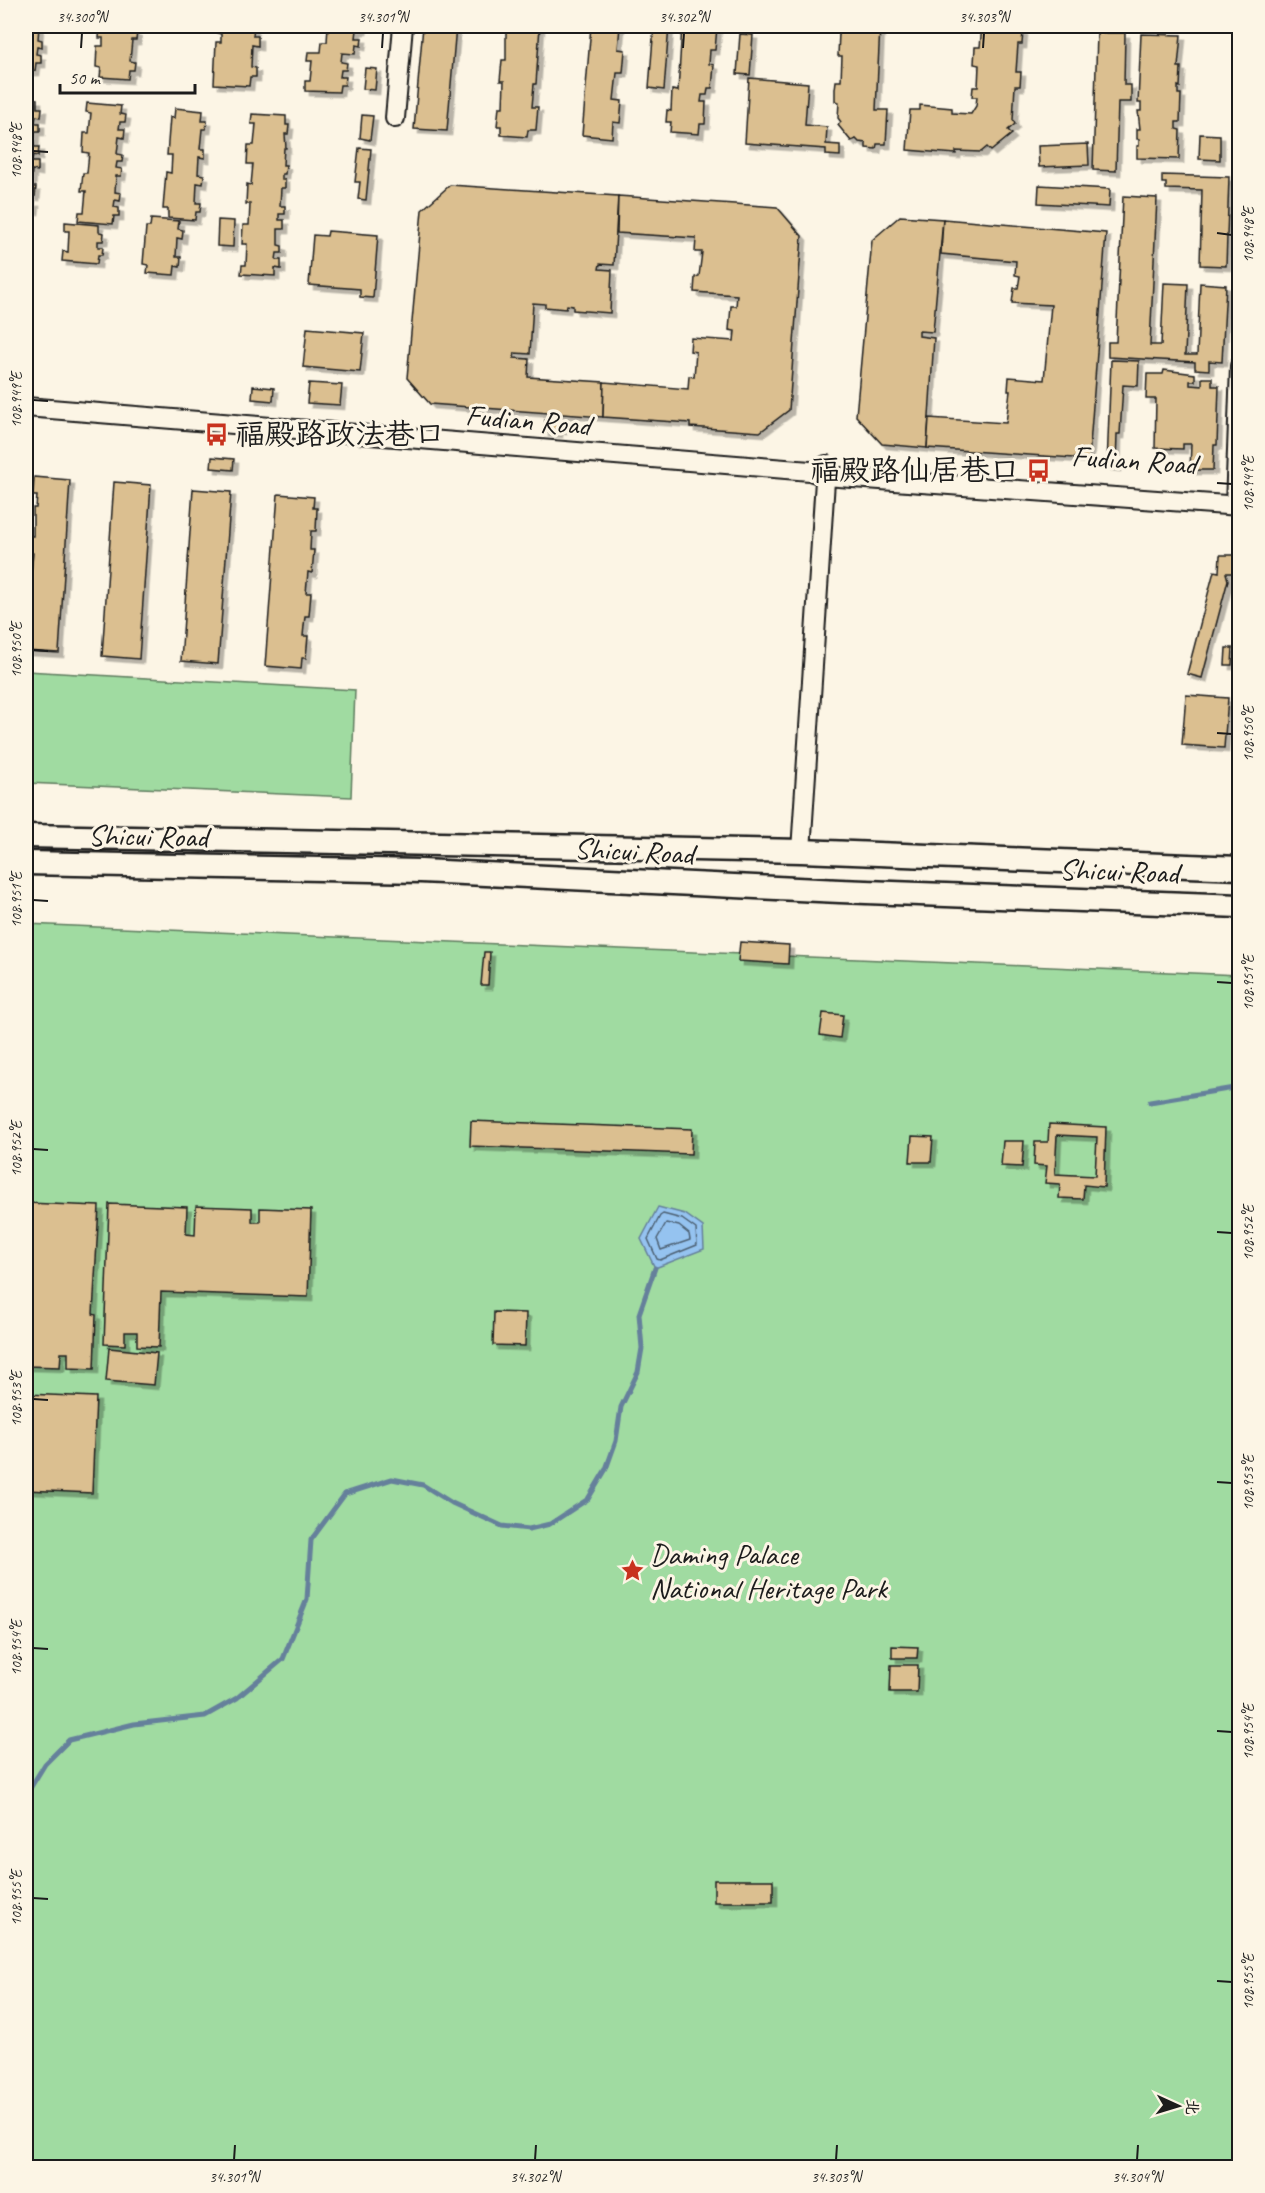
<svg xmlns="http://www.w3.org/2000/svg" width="1265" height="2193" viewBox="0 0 1265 2193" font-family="Caveat,'LXGW WenKai TC',sans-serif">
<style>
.green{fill:#a0dba1;stroke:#5e7c5e;stroke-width:1.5}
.water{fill:#95c3f0;stroke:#65809b;stroke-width:1.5}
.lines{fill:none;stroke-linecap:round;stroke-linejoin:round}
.shore{stroke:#4c5f71;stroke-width:1.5}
.stream{stroke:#65809b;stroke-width:5}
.building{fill:#dbbf90;stroke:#1c1c1c;stroke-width:1.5;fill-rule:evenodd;filter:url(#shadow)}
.minor-casing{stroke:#1c1c1c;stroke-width:22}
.major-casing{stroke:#1c1c1c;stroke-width:27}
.minor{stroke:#fcf5e5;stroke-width:18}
.major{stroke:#fcf5e5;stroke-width:22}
.ticks{fill:none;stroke:#1c1c1c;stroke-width:2}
.labels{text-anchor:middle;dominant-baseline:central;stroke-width:6;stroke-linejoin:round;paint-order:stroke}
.street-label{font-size:30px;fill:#1c1c1c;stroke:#fcf5e5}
.poi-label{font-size:30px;fill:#1c1c1c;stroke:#fcf5e5;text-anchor:start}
.neatline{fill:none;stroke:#1c1c1c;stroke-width:2}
.ticks-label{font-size:15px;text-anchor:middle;fill:#1c1c1c}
</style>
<defs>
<filter id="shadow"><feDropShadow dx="4.5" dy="4.5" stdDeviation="0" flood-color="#0004"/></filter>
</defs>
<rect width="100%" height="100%" fill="#fcf5e5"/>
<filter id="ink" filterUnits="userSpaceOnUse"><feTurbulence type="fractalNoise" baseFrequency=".0167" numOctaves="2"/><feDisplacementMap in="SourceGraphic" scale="12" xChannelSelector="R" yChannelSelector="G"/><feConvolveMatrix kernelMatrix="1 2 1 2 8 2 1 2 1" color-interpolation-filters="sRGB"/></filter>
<g filter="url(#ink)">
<g class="green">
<path d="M 26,671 L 355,690 L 351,797 L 26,783 Z"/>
<path d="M 26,924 L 1239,975 L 1239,2167 L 26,2167 Z"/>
</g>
<path class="water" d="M 658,1207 L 685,1214 L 703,1227 L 704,1249 L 655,1268 L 641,1239 Z"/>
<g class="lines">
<g class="shore">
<path d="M 663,1214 L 682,1219 L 696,1229 L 697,1245 L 660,1260 L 657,1259 L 648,1239 L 660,1216 Z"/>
<path d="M 666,1223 L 679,1226 L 689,1234 L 690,1240 L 661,1250 L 657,1239 Z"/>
</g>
<g class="stream">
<path d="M 1150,1102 L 1240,1087"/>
<path d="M 26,1795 L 45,1764 L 69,1740 L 134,1724 L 205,1716 L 237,1698 L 283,1659 L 307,1599 L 311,1540 L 345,1494 L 392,1479 L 423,1485 L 452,1503 L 502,1526 L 529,1529 L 550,1524 L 588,1499 L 606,1469 L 616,1441 L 621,1407 L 638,1372 L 642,1348 L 639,1314 L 655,1268"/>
</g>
</g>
<g class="building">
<path d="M 26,26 L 39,26 L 38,39 L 42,40 L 42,48 L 37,47 L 36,54 L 41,55 L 41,63 L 36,63 L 35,71 L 26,71 Z"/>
<path d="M 100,26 L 132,26 L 131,31 L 137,32 L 136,40 L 132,40 L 130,61 L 135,62 L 134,70 L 129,70 L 128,79 L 100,77 L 101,68 L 96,67 L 97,46 L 103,46 L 103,38 L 99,38 Z"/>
<path d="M 217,26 L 254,26 L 253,36 L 258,36 L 258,46 L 252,45 L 251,67 L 256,68 L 256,77 L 250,77 L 249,86 L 214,84 L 216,42 L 221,42 L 221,34 L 217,33 Z"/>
<path d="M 328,26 L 363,26 L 362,30 L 357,30 L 356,38 L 362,38 L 361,46 L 356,45 L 355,54 L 342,53 L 341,62 L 347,63 L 346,70 L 341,70 L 340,77 L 346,77 L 345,85 L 340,85 L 339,92 L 305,91 L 305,81 L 310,81 L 312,61 L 307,61 L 308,52 L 321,52 L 322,42 L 327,42 Z"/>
<path d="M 423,26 L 456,26 L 447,131 L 414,129 Z"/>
<path d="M 506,26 L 540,26 L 536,84 L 534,84 L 532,107 L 538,107 L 536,130 L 528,130 L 527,137 L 501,135 L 501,126 L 497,126 L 499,107 L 503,107 L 504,81 L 500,81 L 502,60 L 506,60 Z"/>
<path d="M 591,26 L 620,26 L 618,49 L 625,50 L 623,73 L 617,73 L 614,100 L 622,101 L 620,123 L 613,122 L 612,138 L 582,135 Z"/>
<path d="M 654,26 L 669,26 L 664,90 L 649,88 Z"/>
<path d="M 682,26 L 717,27 L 715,50 L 710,50 L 709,64 L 714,65 L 712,88 L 708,88 L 707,95 L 702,95 L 701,102 L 706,102 L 705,124 L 700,124 L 699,134 L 670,132 L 671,122 L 666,122 L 667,110 L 671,111 L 672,90 L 678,91 Z"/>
<path d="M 844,26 L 880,26 L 876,110 L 888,110 L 886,144 L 877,144 L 876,149 L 866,148 L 866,143 L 859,142 L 856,139 L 851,141 L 838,125 L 841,122 L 838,118 L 839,102 L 835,101 L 835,89 L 836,81 L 841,81 L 842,56 L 838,56 L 839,33 L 843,33 Z"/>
<path d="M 982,26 L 1019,26 L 1019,30 L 1023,31 L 1022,44 L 1018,44 L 1016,72 L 1021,72 L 1020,86 L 1015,86 L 1013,120 L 1015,124 L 1008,130 L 1012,134 L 991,151 L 987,147 L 981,152 L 956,151 L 956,154 L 907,150 L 910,110 L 920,110 L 920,105 L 952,108 L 952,113 L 971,114 L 976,106 L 977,97 L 972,97 L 973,87 L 978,87 L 979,65 L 974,64 L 975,47 L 980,47 Z"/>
<path d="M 1097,33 L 1125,33 L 1124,85 L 1131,85 L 1131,102 L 1118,102 L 1116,171 L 1093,170 Z"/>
<path d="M 740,34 L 753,35 L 750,75 L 737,74 Z"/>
<path d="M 1141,34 L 1181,35 L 1178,67 L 1181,67 L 1180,87 L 1178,86 L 1178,94 L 1181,94 L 1180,122 L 1176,122 L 1176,129 L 1180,130 L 1179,159 L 1137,158 L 1137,146 L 1139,146 L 1139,139 L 1137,139 L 1137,129 L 1140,129 L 1138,111 L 1141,111 L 1141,103 L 1138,103 Z"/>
<path d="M 365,68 L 377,69 L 375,90 L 363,89 Z"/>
<path d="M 749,78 L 808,83 L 805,125 L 827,127 L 826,144 L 840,145 L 840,156 L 826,155 L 826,149 L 745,143 Z"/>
<path d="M 26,98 L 37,99 L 37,108 L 42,108 L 41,117 L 36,116 L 35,123 L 40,123 L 40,131 L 35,131 L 34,147 L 39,147 L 38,156 L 33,155 L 32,162 L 38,162 L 38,171 L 32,170 L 31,187 L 36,187 L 35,196 L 30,195 L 30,202 L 35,202 L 34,210 L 29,210 L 29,218 L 26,218 Z"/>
<path d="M 87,103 L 121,106 L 120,114 L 126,115 L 125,122 L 120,122 L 119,129 L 125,129 L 124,138 L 119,137 L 117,154 L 123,155 L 122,162 L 117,162 L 116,168 L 122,169 L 121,176 L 116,176 L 115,192 L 121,193 L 120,201 L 115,200 L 114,207 L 119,208 L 119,216 L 114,216 L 113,224 L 78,221 L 79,212 L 84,212 L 86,191 L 81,191 L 83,173 L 87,173 L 89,153 L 83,152 L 84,133 L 89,133 L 91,113 L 86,112 Z"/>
<path d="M 175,108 L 203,111 L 202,121 L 207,121 L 206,129 L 202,129 L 200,149 L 205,149 L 205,158 L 199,157 L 198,174 L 204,175 L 203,184 L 197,183 L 196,203 L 201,203 L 200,212 L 196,212 L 195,220 L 168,218 L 168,209 L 163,209 L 166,172 L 171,173 L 172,155 L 167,155 L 170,117 L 174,118 Z"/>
<path d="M 252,114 L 286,116 L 286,125 L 289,125 L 288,134 L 285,134 L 286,148 L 284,148 L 283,165 L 286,165 L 285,174 L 282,174 L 282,179 L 285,179 L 285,188 L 281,188 L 280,206 L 285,206 L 285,214 L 279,214 L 279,220 L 284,220 L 284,229 L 278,229 L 278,245 L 282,246 L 282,253 L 277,253 L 276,260 L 281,260 L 281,269 L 275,268 L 275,276 L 241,274 L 242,265 L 246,265 L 247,244 L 242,244 L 243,225 L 249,225 L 250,204 L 246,204 L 247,184 L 251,185 L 253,164 L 247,164 L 248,145 L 254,145 L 256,124 L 251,124 Z"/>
<path d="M 362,115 L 373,116 L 370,140 L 360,138 Z"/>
<path d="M 1200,134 L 1220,135 L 1220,160 L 1199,159 Z"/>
<path d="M 1088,144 L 1089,165 L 1039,167 L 1038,146 Z"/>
<path d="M 359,148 L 371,149 L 366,200 L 358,199 L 360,182 L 355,182 Z"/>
<path d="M 1162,175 L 1229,177 L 1226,266 L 1200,265 L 1202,190 L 1166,189 L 1166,183 L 1162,183 Z"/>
<path d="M 450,185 L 618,196 L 614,265 L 600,264 L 599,269 L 612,270 L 610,313 L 573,310 L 573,306 L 567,305 L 566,309 L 545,307 L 545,304 L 533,303 L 530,354 L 515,353 L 514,358 L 529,359 L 528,377 L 604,382 L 603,417 L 430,404 L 407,378 L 422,210 Z"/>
<path d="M 1039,185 L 1110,189 L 1109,207 L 1038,203 Z"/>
<path d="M 618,196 L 777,207 L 802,236 L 789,410 L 760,432 L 690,427 L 690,423 L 603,417 L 604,382 L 688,389 L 689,376 L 694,377 L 696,352 L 690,351 L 691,338 L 734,341 L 735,331 L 729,330 L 731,306 L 736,306 L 737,295 L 694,292 L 695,277 L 699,276 L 702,252 L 695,252 L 696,238 L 617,233 Z"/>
<path d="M 1123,196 L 1157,198 L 1150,345 L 1161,345 L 1164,283 L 1188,284 L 1185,355 L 1197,355 L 1200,283 L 1226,285 L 1222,362 L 1209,361 L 1209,370 L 1195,369 L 1195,362 L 1108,357 L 1108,342 L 1116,342 Z"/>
<path d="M 900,216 L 943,219 L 933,332 L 919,331 L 919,336 L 934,338 L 927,448 L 882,444 L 856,416 L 872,240 Z"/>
<path d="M 151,219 L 179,221 L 178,229 L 183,230 L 182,239 L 177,238 L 176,257 L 181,257 L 180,267 L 175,266 L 174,275 L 147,273 L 148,265 L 143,264 L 146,227 L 150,227 Z"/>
<path d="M 943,219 L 1106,233 L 1089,459 L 927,448 L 929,418 L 1006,423 L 1010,391 L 1008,391 L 1009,377 L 1044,380 L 1051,305 L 1012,303 L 1014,288 L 1018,288 L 1020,276 L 1015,275 L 1016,261 L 941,254 Z"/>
<path d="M 218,220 L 234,221 L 233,247 L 217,246 Z"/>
<path d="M 65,222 L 99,225 L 99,232 L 104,233 L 103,241 L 98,241 L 98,247 L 103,247 L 102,255 L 98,255 L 97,264 L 62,261 L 63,251 L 68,252 L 69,231 L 65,231 Z"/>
<path d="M 328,231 L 378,235 L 373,298 L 360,297 L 360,289 L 309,285 L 313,235 L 327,236 Z"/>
<path d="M 307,328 L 364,333 L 360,372 L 303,367 Z"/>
<path d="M 1111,360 L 1139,361 L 1138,386 L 1123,385 L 1120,434 L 1117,434 L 1116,467 L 1107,466 Z"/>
<path d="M 1164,370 L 1195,374 L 1195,381 L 1190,381 L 1190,385 L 1202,386 L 1202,378 L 1212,378 L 1212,386 L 1219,386 L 1217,445 L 1214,445 L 1213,470 L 1190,470 L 1191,444 L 1183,444 L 1183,449 L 1155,448 L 1156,399 L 1146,399 L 1147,374 L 1163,374 Z"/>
<path d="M 309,383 L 342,385 L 340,405 L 307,403 Z"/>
<path d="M 253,386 L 274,388 L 273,401 L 252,399 Z"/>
<path d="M 545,420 L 563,422 L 562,430 L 558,429 L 558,433 L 544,432 Z"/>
<path d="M 212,457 L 234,459 L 233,470 L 211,468 Z"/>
<path d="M 34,477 L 70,480 L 59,653 L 26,651 L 26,631 L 27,631 L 28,620 L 26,619 L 26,602 L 29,603 L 30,591 L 27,591 L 28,574 L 31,574 L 33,553 L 29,552 L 30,536 L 33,536 L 33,508 L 36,508 L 37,496 L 33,496 Z"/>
<path d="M 114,482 L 151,485 L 139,659 L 102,656 Z"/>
<path d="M 193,489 L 231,492 L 218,664 L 181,661 Z"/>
<path d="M 278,494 L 314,497 L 313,508 L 317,508 L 316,531 L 311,531 L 310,550 L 314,550 L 312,573 L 308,572 L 306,593 L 311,593 L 309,616 L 305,616 L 303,636 L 308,636 L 306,658 L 302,658 L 301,669 L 265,666 Z"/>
<path d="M 1220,555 L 1240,555 L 1240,573 L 1226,573 L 1228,580 L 1202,678 L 1187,674 L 1214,571 L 1219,572 Z"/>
<path d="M 1226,648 L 1233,648 L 1232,665 L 1225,665 Z"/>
<path d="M 1186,695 L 1228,698 L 1224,748 L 1182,745 Z"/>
<path d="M 740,942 L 789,945 L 788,964 L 738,961 Z"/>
<path d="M 484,952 L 490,952 L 488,985 L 481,985 Z"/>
<path d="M 823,1013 L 843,1015 L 840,1038 L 820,1035 Z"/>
<path d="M 471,1121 L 692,1129 L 691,1154 L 470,1146 Z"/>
<path d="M 1049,1124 L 1106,1127 L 1104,1187 L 1084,1185 L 1083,1199 L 1059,1198 L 1060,1184 L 1045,1183 L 1047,1166 L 1034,1165 L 1035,1142 L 1048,1142 ZM 1057,1135 L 1097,1137 L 1095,1176 L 1055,1174 Z"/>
<path d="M 912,1136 L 933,1137 L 931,1162 L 910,1162 Z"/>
<path d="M 1003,1141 L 1024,1141 L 1022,1167 L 1001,1166 Z"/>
<path d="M 26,1203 L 99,1206 L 93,1314 L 96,1315 L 94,1369 L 68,1368 L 68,1353 L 61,1353 L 60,1367 L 26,1366 Z"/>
<path d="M 109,1204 L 187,1207 L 186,1234 L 195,1235 L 196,1206 L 252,1208 L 252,1222 L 260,1222 L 260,1208 L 311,1210 L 308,1297 L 161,1292 L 159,1347 L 137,1346 L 137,1332 L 125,1332 L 125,1345 L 104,1344 Z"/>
<path d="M 494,1312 L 526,1313 L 525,1346 L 493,1345 Z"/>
<path d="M 109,1348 L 157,1353 L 154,1385 L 106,1381 Z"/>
<path d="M 26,1394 L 96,1397 L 92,1493 L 26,1490 Z"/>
<path d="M 892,1646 L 918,1647 L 917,1658 L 892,1658 Z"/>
<path d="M 891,1665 L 918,1665 L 917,1692 L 890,1692 Z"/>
<rect x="714" y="1880" width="59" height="22"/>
</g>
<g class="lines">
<defs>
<g id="minor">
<path d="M 395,118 L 403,26"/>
<path d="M 26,407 L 810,471 L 825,476 L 1240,506"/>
<path d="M 1235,506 L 1240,366"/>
<path d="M 801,851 L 826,465"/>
</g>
<g id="major">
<path d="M 26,836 L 801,851 L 1240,868"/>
<path d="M 26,863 L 421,871 L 840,891 L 1240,906"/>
</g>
</defs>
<use href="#minor" class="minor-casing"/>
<use href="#major" class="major-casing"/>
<use href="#minor" class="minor"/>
<use href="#major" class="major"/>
</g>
</g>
<path class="ticks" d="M 81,48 L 82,33M 382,48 L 383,33M 683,48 L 684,33M 983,48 L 984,33M 33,151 L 48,152M 1217,233 L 1232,235M 33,400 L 48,401M 1217,483 L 1232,484M 33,650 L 48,651M 1217,733 L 1232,734M 33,900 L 48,901M 1217,982 L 1232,983M 33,1149 L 48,1150M 1217,1232 L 1232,1233M 33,1399 L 48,1400M 1217,1482 L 1232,1483M 33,1648 L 48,1649M 1217,1731 L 1232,1732M 33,1898 L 48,1899M 1217,1981 L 1232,1982M 234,2160 L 235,2145M 535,2160 L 536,2145M 836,2160 L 837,2145M 1137,2160 L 1138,2145"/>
<defs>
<symbol id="bus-bare" viewBox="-9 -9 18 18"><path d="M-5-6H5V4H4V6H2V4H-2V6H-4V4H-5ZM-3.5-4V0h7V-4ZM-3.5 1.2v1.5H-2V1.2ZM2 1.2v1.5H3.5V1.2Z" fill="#c8321e" stroke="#fcf5e5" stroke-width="2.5" paint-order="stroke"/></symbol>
<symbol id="sight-bare" viewBox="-9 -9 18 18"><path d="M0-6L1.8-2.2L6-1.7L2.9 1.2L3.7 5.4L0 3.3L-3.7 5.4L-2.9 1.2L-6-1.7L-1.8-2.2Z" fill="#c8321e" stroke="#fcf5e5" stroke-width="2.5" paint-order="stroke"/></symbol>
</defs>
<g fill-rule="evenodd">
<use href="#bus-bare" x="200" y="418" width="33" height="33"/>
<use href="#bus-bare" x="1022" y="454" width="33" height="33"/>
<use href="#sight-bare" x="616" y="1554" width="33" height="33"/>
</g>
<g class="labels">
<g class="street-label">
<text transform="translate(528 420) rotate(5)">Fudian Road</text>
<text transform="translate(1134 460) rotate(4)">Fudian Road</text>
<text transform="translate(148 836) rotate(1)">Shicui Road</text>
<text transform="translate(634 851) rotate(3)">Shicui Road</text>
<text transform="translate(1119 871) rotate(2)">Shicui Road</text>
</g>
<g class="poi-label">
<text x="235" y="434">福殿路政法巷口</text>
<text x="1020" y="470" text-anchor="end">福殿路仙居巷口</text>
<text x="650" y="1554">Daming Palace<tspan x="650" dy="34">National Heritage Park</tspan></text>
</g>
</g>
<rect width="1265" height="2193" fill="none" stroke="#fcf5e5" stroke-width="66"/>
<g transform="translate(1178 2106) rotate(94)" stroke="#fcf5e5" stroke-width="4.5" paint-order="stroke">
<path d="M0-4.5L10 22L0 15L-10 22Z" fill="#1c1c1c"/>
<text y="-9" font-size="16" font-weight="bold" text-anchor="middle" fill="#1c1c1c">北</text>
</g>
<path d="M60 84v9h135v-9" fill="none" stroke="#1c1c1c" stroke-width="3"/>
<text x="69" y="84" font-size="18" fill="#1c1c1c" stroke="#fcf5e5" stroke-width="4.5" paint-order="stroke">50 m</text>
<rect x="33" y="33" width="1199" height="2127" class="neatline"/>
<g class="ticks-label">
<text x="82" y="22">34.300°N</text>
<text x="383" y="22">34.301°N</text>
<text x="684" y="22">34.302°N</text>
<text x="984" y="22">34.303°N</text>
<text transform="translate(16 151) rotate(-90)" y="5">108.948°E</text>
<text transform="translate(1248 235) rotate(-90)" y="5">108.948°E</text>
<text transform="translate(16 400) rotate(-90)" y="5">108.949°E</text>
<text transform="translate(1248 484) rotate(-90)" y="5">108.949°E</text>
<text transform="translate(16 650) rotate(-90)" y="5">108.950°E</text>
<text transform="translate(1248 734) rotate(-90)" y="5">108.950°E</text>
<text transform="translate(16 900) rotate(-90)" y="5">108.951°E</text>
<text transform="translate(1248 983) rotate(-90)" y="5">108.951°E</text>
<text transform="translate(16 1149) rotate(-90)" y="5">108.952°E</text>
<text transform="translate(1248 1233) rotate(-90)" y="5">108.952°E</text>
<text transform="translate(16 1399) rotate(-90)" y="5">108.953°E</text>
<text transform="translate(1248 1483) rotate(-90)" y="5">108.953°E</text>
<text transform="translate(16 1648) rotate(-90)" y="5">108.954°E</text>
<text transform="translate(1248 1732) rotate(-90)" y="5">108.954°E</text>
<text transform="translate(16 1898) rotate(-90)" y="5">108.955°E</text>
<text transform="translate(1248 1982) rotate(-90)" y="5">108.955°E</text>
<text x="234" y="2182">34.301°N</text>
<text x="535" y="2182">34.302°N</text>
<text x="836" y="2182">34.303°N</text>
<text x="1137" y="2182">34.304°N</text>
</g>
</svg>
